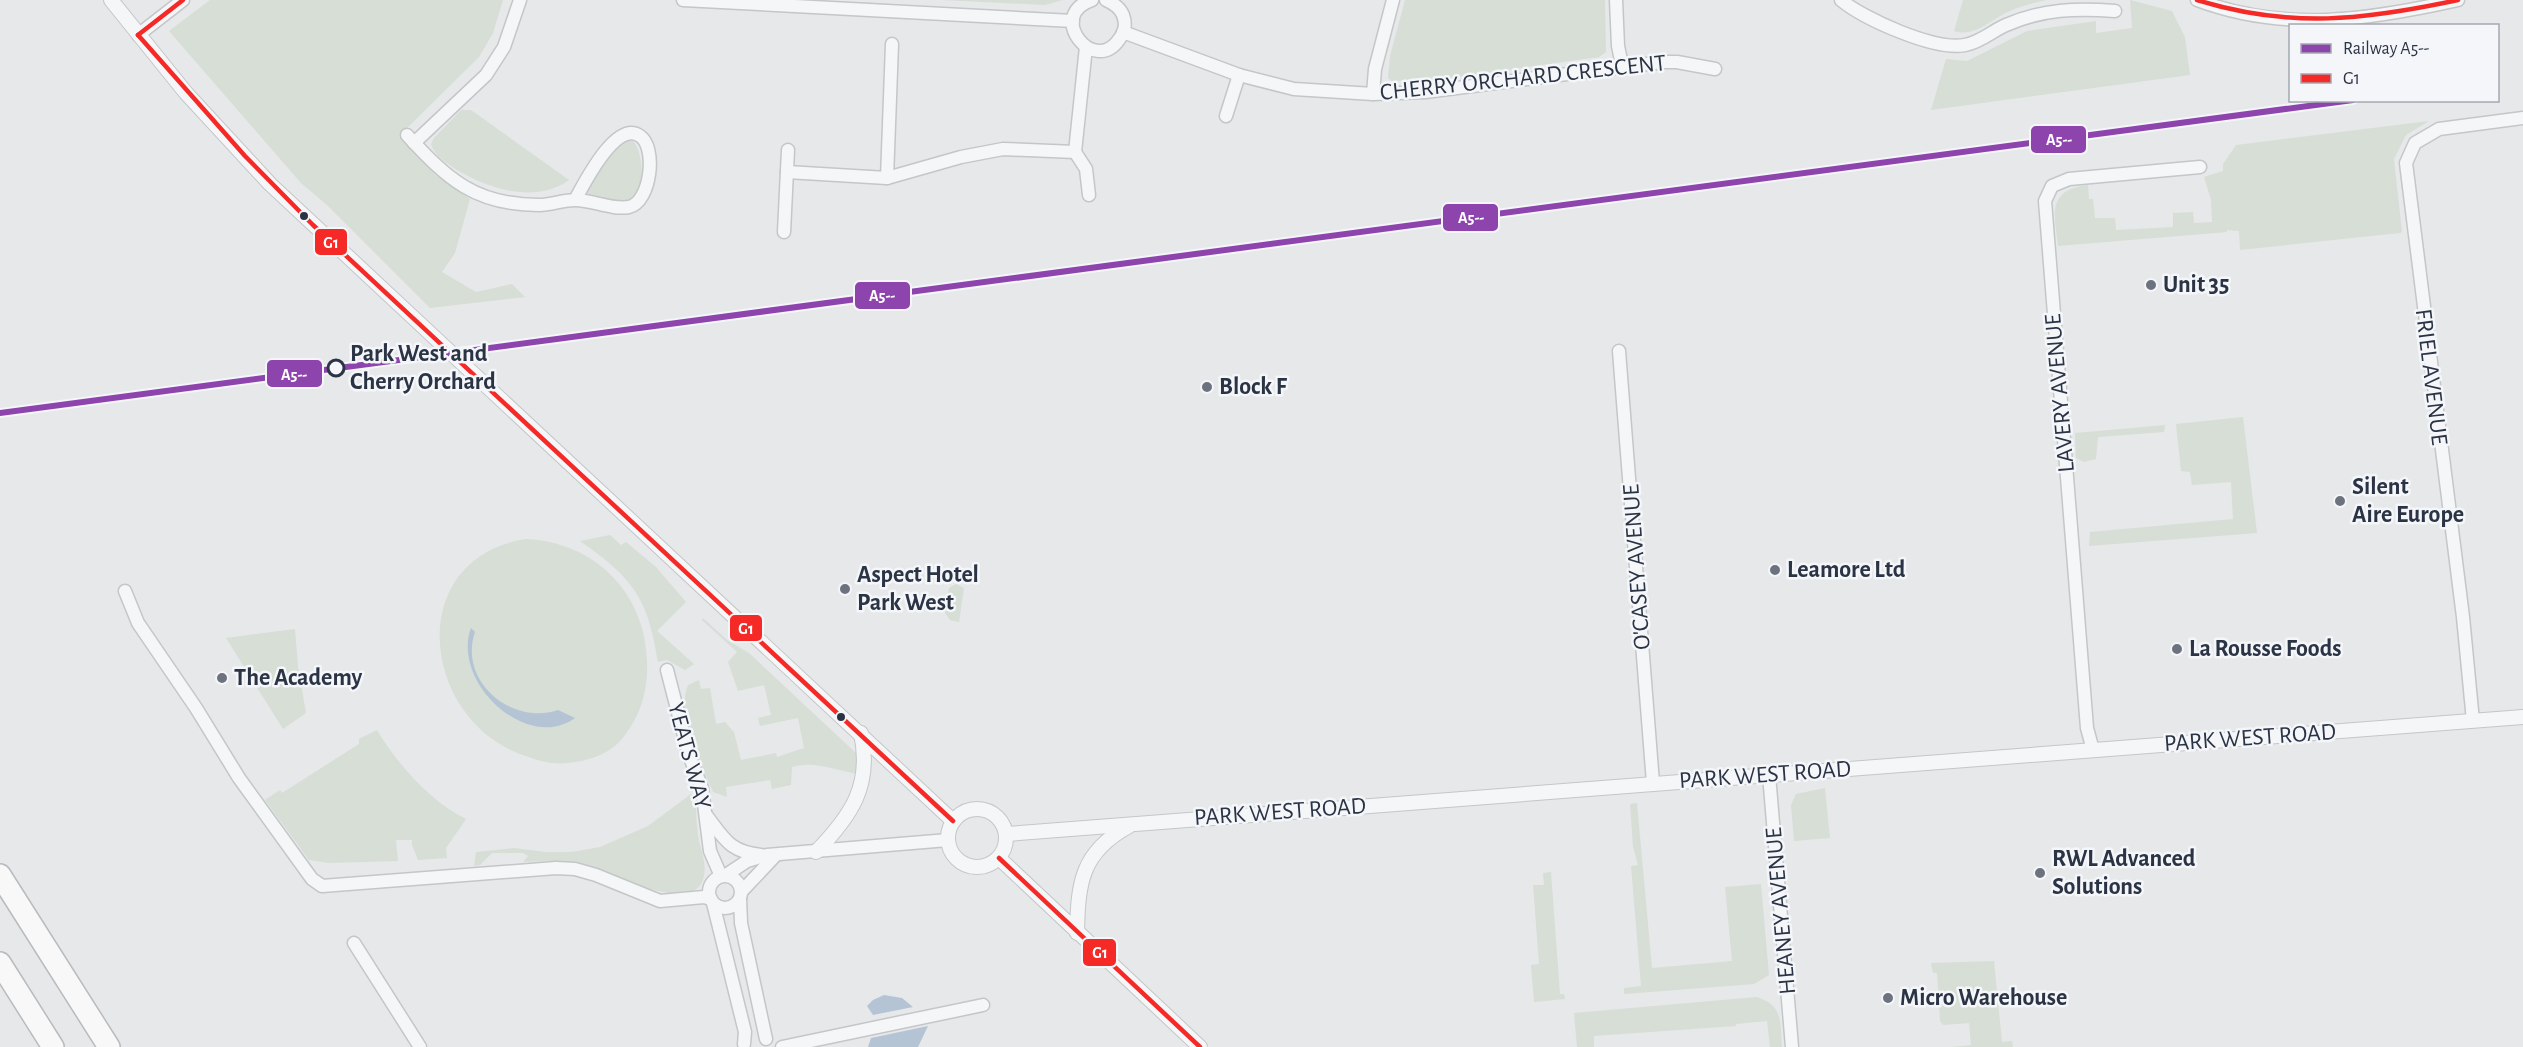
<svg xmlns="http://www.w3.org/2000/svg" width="2523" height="1047" viewBox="0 0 2523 1047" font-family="'Alegreya Sans',sans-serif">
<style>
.green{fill:#d6ded6}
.water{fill:#b4c4d5}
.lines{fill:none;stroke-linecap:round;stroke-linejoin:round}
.minor-casing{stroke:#c4c6c8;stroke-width:15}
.tertiary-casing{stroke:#c4c6c8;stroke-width:16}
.motorway-casing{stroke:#b8bbbf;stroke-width:24}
.minor{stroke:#f5f6f7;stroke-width:12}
.tertiary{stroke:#f5f6f7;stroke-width:14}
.motorway{stroke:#f8f8f8;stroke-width:21}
.bus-1-casing{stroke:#f4f6f9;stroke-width:9}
.bus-1{stroke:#f52a26;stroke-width:4.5}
.rail-1-casing{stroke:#f4f6f9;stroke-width:10}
.rail-1{stroke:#8e44ad;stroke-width:6}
.bus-dot{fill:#2b3445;stroke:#f4f6f9;stroke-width:2}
.poi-dot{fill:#6c737f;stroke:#f4f6f9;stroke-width:2}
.stop-dot{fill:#f4f6f9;stroke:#2b3445;stroke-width:3}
.labels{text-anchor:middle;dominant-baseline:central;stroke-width:5;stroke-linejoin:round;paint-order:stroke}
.street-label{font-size:24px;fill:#2b3445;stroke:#f4f6f9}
.poi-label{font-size:24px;font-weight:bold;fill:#2b3445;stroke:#f4f6f9;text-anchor:start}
.stop-label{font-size:24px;font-weight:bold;fill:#2b3445;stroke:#f4f6f9;text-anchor:start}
.line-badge{stroke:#f4f6f9;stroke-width:2}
.badge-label{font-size:16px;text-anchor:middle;font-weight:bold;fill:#fff}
</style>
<rect width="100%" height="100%" fill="#e6e8ea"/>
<g class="green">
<path d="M 210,0 L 503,0 L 493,33 L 479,57 L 399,136 L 435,175 L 470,199 L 455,253 L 442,272 L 476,292 L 512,284 L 525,297 L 430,308 L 328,206 L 301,183 L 169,31 Z"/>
<path d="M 942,0 L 1063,0 L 1045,5 Z"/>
<path d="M 1405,0 L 1605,0 L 1606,52 L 1599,57 L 1436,80 L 1392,81 L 1388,78 L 1390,56 Z"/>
<path d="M 1963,0 L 2046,0 C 2034,3 2021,6 2010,11 C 1991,19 1975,38 1954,31 Z"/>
<path d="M 2130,0 L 2172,11 L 2185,37 L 2190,75 L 1931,110 L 1946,59 L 1967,61 L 2027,31 L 2096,21 L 2096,33 L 2132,28 Z"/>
<path d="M 461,110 L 471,110 L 569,180 C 536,204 489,189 457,170 C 447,163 435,157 431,144 L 434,138 Z"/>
<path d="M 2429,121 L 2406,135 L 2394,159 L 2402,232 L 2400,233 L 2240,250 L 2239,231 L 2227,230 L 2227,232 L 2058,246 C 2054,213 2047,190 2088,185 L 2089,199 L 2093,199 L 2095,218 L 2115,218 L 2116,230 L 2173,227 L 2173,213 L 2193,212 L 2194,223 L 2212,222 L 2211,200 L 2204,177 L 2223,171 L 2223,164 L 2236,145 Z"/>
<path d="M 626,140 L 633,141 C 642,150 646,185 636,195 C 627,205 595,203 587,193 L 591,183 L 620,143 Z"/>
<path d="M 2243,417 L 2257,533 L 2089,546 L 2090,532 L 2233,519 L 2231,482 L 2192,485 L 2190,472 L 2181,471 L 2176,424 Z"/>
<path d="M 2165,425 L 2164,432 L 2098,437 L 2096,459 L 2084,462 L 2076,458 L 2075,433 Z"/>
<path d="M 610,535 L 621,545 L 626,542 L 656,567 L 686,602 L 657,631 L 694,664 L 685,670 L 667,660 L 658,662 C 648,598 633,578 580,541 Z"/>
<path d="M 526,539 C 594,542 645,592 647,661 C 648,691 641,716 621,740 C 608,755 587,761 568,763 C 551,765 536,760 520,754 C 420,716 404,558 526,539 Z"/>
<path d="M 956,584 L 964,588 L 959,622 L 950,620 L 945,613 L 949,588 Z"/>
<path d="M 703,618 L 727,640 L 749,653 L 857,754 L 859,774 C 836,771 815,760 792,767 L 791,785 L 772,789 L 770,780 L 726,787 L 727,797 L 713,792 C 700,760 675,718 688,685 L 699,680 L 701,689 L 710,688 L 716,724 L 725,722 L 734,732 L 741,760 L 776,753 L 777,757 L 804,748 L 798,718 L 760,726 L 758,718 L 771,715 L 764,685 L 738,691 L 728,662 L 737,652 L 702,620 Z"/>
<path d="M 295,629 L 298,667 L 306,713 L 283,729 L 226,638 Z"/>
<path d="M 377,730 C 397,764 430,801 466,819 L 446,848 L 447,858 L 418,860 L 412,845 L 412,840 L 396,840 L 398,861 L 329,863 L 309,860 L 265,800 L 280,790 L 282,793 L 359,744 L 359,739 Z"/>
<path d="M 1825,788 L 1830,838 L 1794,841 L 1791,805 L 1796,794 Z"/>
<path d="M 691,794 L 696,794 C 696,807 696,821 698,835 C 700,848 707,864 704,876 C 696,919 609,871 587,866 C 566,860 545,861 523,862 L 528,856 L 523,853 L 492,853 L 480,865 L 474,866 L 476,852 L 514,848 L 545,852 L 572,852 L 600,847 L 648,826 Z"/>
<path d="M 1637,803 L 1652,968 L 1732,961 L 1725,887 L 1761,884 L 1769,975 L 1754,984 L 1624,994 L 1624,988 L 1641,986 L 1631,866 L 1638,865 L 1633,847 L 1630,804 Z"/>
<path d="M 1551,872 L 1560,994 L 1564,994 L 1565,999 L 1534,1002 L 1531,965 L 1539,964 L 1533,885 L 1544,885 L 1543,873 Z"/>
<path d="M 1994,961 L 2002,1042 L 2012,1041 L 2013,1047 L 1952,1047 L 1971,1045 L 1969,1023 L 1943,1025 L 1940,1021 L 1937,973 L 1933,973 L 1931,963 Z"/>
<path d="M 1757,997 C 1784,1006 1780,1023 1782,1047 L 1770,1047 L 1767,1021 L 1736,1024 L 1736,1026 L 1594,1036 L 1594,1047 L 1577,1047 L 1574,1013 Z"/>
</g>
<g class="water">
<path d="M 471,628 L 475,632 C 458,681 512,726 558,710 L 575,718 C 527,753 451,682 471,628 Z"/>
<path d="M 884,995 L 902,998 L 913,1007 L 873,1015 L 867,1006 L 873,1000 Z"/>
<path d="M 928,1026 L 918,1047 L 868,1047 L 871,1038 Z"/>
</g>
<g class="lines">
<defs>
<g id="minor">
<path d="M 683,0 L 1073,21"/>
<path d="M 1092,0 C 1045,15 1095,78 1120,38 C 1125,32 1126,23 1123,15 C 1120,8 1113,3 1106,0"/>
<path d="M 1616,0 L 1618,46 L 1622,65"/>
<path d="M 1841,0 C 1864,19 1935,51 1965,45 C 1981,42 1992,31 2006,25 C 2042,9 2077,8 2115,11"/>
<path d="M 2197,0 C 2285,33 2369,20 2458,0"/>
<path d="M 1123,32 L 1239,75 L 1294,89 L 1373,94 L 1425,92 L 1663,62 L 1677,62 L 1715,69"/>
<path d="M 138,35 L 183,0"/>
<path d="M 1373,94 L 1375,69 L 1393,0"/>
<path d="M 1226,116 L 1239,75"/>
<path d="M 407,135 C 448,180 476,205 539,205 C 551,205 563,200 575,200 C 593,200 611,210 629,207 C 651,202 657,147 640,136 C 616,119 584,184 575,200"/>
<path d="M 414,143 L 486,75 L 504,47 L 520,0"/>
<path d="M 1075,152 L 1086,47"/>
<path d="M 1075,152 L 1086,169 L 1089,195"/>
<path d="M 787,172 L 887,178 L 961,157 L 1003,149 L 1075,152"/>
<path d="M 887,178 L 892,44"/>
<path d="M 784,232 L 788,150"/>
<path d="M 1619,351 L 1653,783"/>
<path d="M 125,591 L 138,623 L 196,708 L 239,778 L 312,879 L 322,886 L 556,868 L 575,869 L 596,875 L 660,901 L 704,897 L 711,899"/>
<path d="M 667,670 L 689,755 L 702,788 L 710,851 L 721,876"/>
<path d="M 2473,721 L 2463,617 L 2406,163 L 2415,143 L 2439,129 L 2523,118"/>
<path d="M 2093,750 L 2087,728 L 2045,201 L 2052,186 L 2069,179 L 2200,167"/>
<path d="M 1769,775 L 1792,1047"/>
<path d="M 706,815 C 724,838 729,852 761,855"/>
<path d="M 726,875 L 747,861 L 767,855 L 948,840"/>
<circle cx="725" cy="892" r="16"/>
<path d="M 742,891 L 775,856"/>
<path d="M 740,899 L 741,923 L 766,1039"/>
<path d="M 713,903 L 745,1032 L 744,1044"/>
<path d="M 354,943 L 420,1047"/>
<path d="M 782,1047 L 983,1005"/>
</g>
<g id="tertiary">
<path d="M 111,0 L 186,93 L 270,184 L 953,821"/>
<circle cx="977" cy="838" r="29"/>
<path d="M 1007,834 L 2523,717"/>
<path d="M 816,852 C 852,815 872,785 861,733"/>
<path d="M 999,858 L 1200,1047"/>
<path d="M 1077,933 C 1078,883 1081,852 1129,826"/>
</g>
<g id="motorway">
<path d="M 0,875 L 109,1047"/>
<path d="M 0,963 L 53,1047"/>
</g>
</defs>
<use href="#minor" class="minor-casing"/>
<use href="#tertiary" class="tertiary-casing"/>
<use href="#motorway" class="motorway-casing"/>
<use href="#minor" class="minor"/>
<use href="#tertiary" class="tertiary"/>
<use href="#motorway" class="motorway"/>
<defs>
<g id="bus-1">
<path d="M 2197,0 C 2291,29 2364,20 2458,0"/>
<path d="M 138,35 L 245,156 L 313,225 L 953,821"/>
<path d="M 138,35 L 183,0"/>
<path d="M 999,858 L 1200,1047"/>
</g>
</defs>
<use href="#bus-1" class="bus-1-casing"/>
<use href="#bus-1" class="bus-1"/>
<defs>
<path id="rail-1" d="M 0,413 L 2353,100"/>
</defs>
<use href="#rail-1" class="rail-1-casing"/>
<use href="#rail-1" class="rail-1"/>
</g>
<g class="bus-dot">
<circle cx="304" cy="216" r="5"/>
<circle cx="841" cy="717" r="5"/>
</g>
<g class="poi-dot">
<circle cx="2151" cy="285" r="6"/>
<circle cx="1207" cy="387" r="6"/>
<circle cx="2340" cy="501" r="6"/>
<circle cx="1775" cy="570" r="6"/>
<circle cx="845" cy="589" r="6"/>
<circle cx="2177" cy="649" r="6"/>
<circle cx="222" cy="678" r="6"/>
<circle cx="2040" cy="873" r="6"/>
<circle cx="1888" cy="998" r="6"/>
</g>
<circle class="stop-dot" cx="336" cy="368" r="8"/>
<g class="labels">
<g class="street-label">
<text transform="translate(1523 78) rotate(-6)">CHERRY ORCHARD CRESCENT</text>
<text transform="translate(2431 377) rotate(83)">FRIEL AVENUE</text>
<text transform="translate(2060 393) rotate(-95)">LAVERY AVENUE</text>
<text transform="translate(1637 567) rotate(-94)">O'CASEY AVENUE</text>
<text transform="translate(2250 738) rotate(-4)">PARK WEST ROAD</text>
<text transform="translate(689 756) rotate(75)">YEATS WAY</text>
<text transform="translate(1765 775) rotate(-4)">PARK WEST ROAD</text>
<text transform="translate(1280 812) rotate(-4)">PARK WEST ROAD</text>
<text transform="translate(1781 911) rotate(-95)">HEANEY AVENUE</text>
</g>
<g class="poi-label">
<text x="2163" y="285">Unit 35</text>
<text x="1219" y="387">Block F</text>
<text x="2352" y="487">Silent<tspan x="2352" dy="28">Aire Europe</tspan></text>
<text x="1787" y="570">Leamore Ltd</text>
<text x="857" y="575">Aspect Hotel<tspan x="857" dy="28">Park West</tspan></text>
<text x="2189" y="649">La Rousse Foods</text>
<text x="234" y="678">The Academy</text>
<text x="2052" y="859">RWL Advanced<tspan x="2052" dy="28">Solutions</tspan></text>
<text x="1900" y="998">Micro Warehouse</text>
</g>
<g class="stop-label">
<text x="350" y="354">Park West and<tspan x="350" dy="28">Cherry Orchard</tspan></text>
</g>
</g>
<g class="line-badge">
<rect x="2030" y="125" width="57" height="29" rx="6" fill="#8e44ad"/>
<rect x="1442" y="203" width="57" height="29" rx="6" fill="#8e44ad"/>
<rect x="314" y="228" width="34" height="28" rx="6" fill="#f52a26"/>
<rect x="854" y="281" width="57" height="29" rx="6" fill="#8e44ad"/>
<rect x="266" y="359" width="57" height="29" rx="6" fill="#8e44ad"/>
<rect x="729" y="614" width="34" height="28" rx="6" fill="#f52a26"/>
<rect x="1082" y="938" width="35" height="29" rx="6" fill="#f52a26"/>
</g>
<g class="badge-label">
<text x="2059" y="145">A5--</text>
<text x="1471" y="223">A5--</text>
<text x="331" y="248">G1</text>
<text x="882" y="301">A5--</text>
<text x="294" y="380">A5--</text>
<text x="746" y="634">G1</text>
<text x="1100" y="958">G1</text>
</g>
<rect x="2289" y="24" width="210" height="78" fill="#f4f6f9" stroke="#a4a8b1" stroke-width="1.5"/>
<rect x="2301" y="44" width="30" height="9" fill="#8e44ad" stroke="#a4a8b1" stroke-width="1.5"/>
<text x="2343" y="54" font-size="18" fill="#2b3445">Railway A5--</text>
<rect x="2301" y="74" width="30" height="9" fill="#f52a26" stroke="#a4a8b1" stroke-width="1.5"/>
<text x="2343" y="84" font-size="18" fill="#2b3445">G1</text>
</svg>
